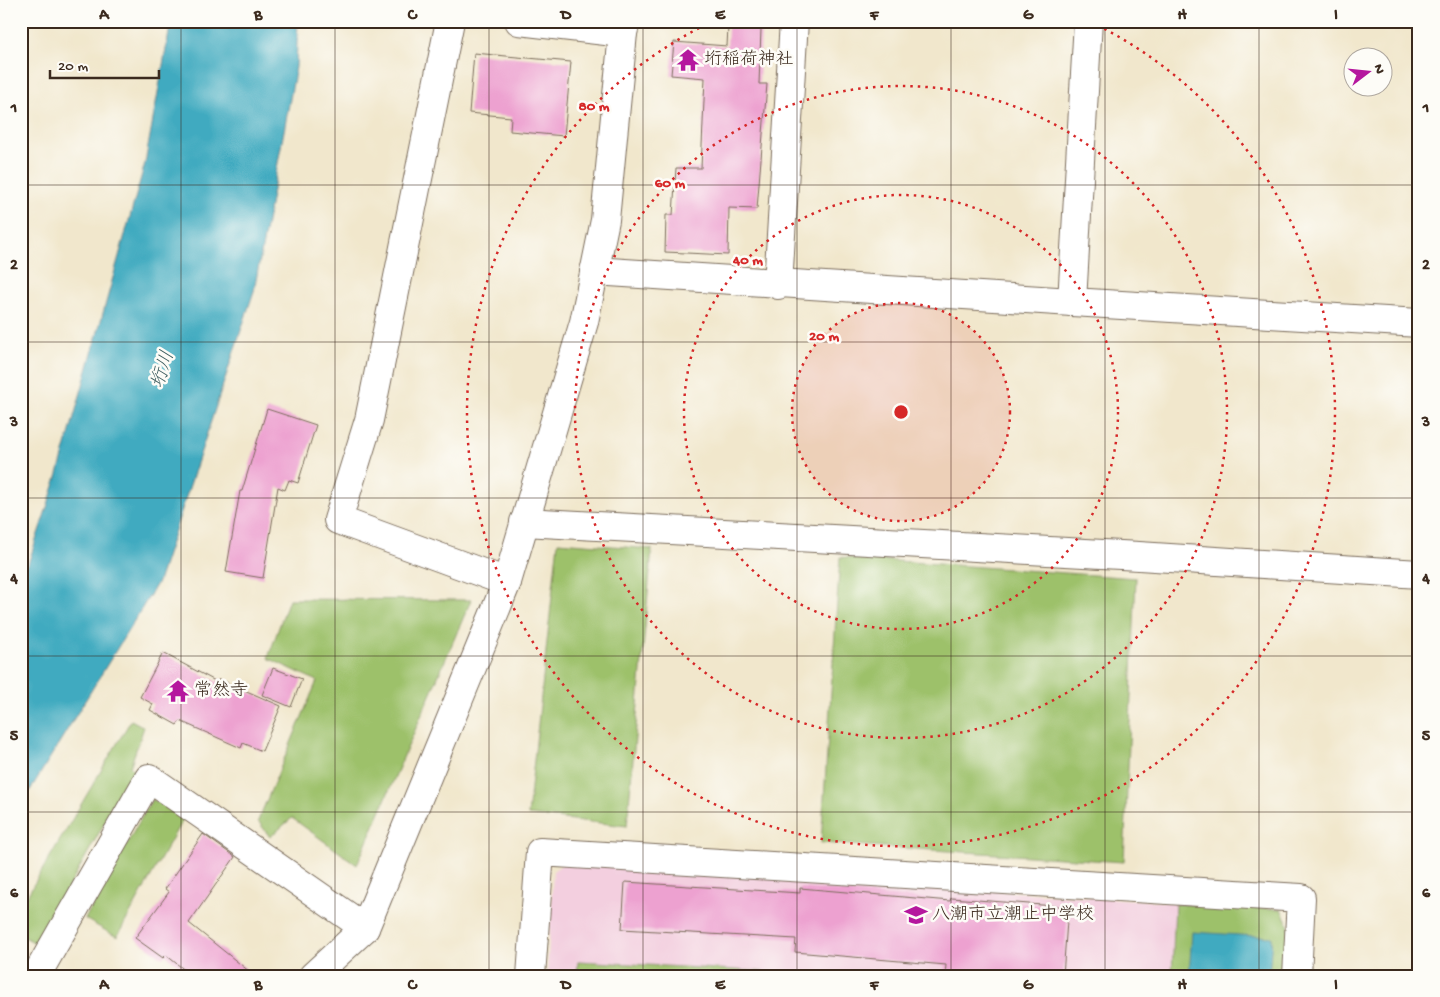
<svg xmlns="http://www.w3.org/2000/svg" width="1440" height="997" viewBox="0 0 1440 997" font-family="'Gochi Hand','Klee One',sans-serif">
<style>
.built{fill:#f3cfdf}
.green{fill:#9dc16b;stroke:#6c7644}
.water{fill:#40aac0;stroke:#3e6a6f}
.building{fill:#eda1d0}
.lines{fill:none;stroke-linecap:round;stroke-linejoin:round}
.minor-casing{stroke:#7b6c5b;stroke-width:30}
.minor{stroke:#fff;stroke-width:28}
.grid{fill:none;stroke:#3b2a1e;stroke-width:1;stroke-opacity:0.55}
.ring{fill:none;stroke:#d62828;stroke-width:2.5;stroke-dasharray:2.5 5}
.labels{text-anchor:middle;dominant-baseline:central;stroke-width:5;stroke-linejoin:round;paint-order:stroke}
.poi-label{font-size:18px;fill:#3b2a1e;stroke:#fdfcf7;text-anchor:start}
.water-label{font-size:19px;font-style:italic;fill:#3d5d5f;stroke:#fdfcf7}
.centre{fill:#d62828;stroke:#fdfcf7;stroke-width:2.5}
.ring-label{font-size:15px;text-anchor:middle;font-weight:bold;fill:#d62828;stroke:#fdfcf7;stroke-width:5;stroke-linejoin:round;paint-order:stroke}
.neatline{fill:none;stroke:#3b2a1e;stroke-width:2}
.grid-label{font-size:16px;text-anchor:middle;font-weight:bold;fill:#3b2a1e}
</style>
<rect width="100%" height="100%" fill="#fdfcf7"/>
<filter id="ink" filterUnits="userSpaceOnUse"><feTurbulence type="fractalNoise" baseFrequency=".02" numOctaves="2"/><feDisplacementMap in="SourceGraphic" scale="10" xChannelSelector="R" yChannelSelector="G"/><feConvolveMatrix kernelMatrix="1 2 1 2 8 2 1 2 1" color-interpolation-filters="sRGB"/></filter>
<filter id="wash" filterUnits="userSpaceOnUse"><feTurbulence type="fractalNoise" baseFrequency=".0096" numOctaves="4" result="noise"/><feDisplacementMap in="SourceGraphic" scale="20" xChannelSelector="R" yChannelSelector="G"/><feGaussianBlur stdDeviation="1.12" result="paint"/><feColorMatrix in="noise" values="0 0 0 0 0 0 0 0 0 0 0 0 0 0 0 0 0 1.4 0 .05"/><feComposite in="paint" operator="in"/></filter>
<g filter="url(#wash)">
<rect width="100%" height="100%" fill="#f1e7cc"/>
<path class="built" d="M 564,863 L 1275,909 L 1284,976 L 547,976 L 553,871 Z"/>
<g class="green">
<path d="M 558,542 L 652,549 L 627,826 L 528,815 Z"/>
<path d="M 840,557 L 1136,578 L 1124,862 L 821,843 Z"/>
<path d="M 289,599 L 471,600 L 357,865 L 292,818 L 270,837 L 258,821 L 317,681 L 268,658 Z"/>
<path d="M 131,720 L 144,727 L 130,767 L 134,770 L 37,944 L 21,935 L 21,906 Z"/>
<path d="M 152,799 L 184,817 L 117,937 L 85,919 Z"/>
<path d="M 1175,904 L 1281,909 L 1289,926 L 1286,976 L 1172,976 Z"/>
<path d="M 578,961 L 838,976 L 577,976 Z"/>
</g>
<g class="water">
<path d="M 171,21 L 298,21 L 296,67 L 254,291 L 158,582 L 21,805 L 21,573 L 29,561 L 58,474 L 145,163 Z"/>
<path d="M 1192,932 L 1272,937 L 1269,976 L 1189,976 Z"/>
</g>
<g id="blocks">
<g class="building">
<path d="M 728,27 L 761,29 L 759,84 L 767,84 L 757,209 L 729,208 L 728,255 L 665,252 L 666,215 L 673,215 L 676,168 L 701,168 L 705,78 L 671,75 L 674,42 L 727,46 Z"/>
<path d="M 474,53 L 571,62 L 564,136 L 510,131 L 511,117 L 469,113 Z"/>
<path d="M 267,409 L 316,425 L 298,483 L 289,480 L 285,490 L 278,487 L 263,578 L 226,572 L 240,491 L 242,491 Z"/>
<path d="M 163,653 L 217,682 L 219,679 L 281,706 L 262,751 L 243,743 L 241,748 L 180,721 L 177,725 L 150,710 L 153,704 L 140,697 Z"/>
<path d="M 273,668 L 302,679 L 291,707 L 262,695 Z"/>
<path d="M 203,834 L 235,857 L 189,923 L 255,976 L 192,976 L 166,955 L 163,958 L 135,938 L 169,892 L 165,889 Z"/>
<path d="M 625,882 L 800,893 L 800,888 L 950,901 L 951,898 L 1068,907 L 1063,976 L 945,976 L 946,965 L 795,952 L 796,939 L 622,929 Z"/>
</g>
</g>
</g>
<g filter="url(#ink)">
<use href="#blocks" fill-opacity="0" stroke="#7b6c5b" stroke-width="1"/>
<g class="lines">
<defs>
<g id="minor">
<path d="M 450,21 L 369,420 L 338,520 L 507,582"/>
<path d="M 519,21 L 623,33"/>
<path d="M 1088,21 L 1072,302 L 1419,323"/>
<path d="M 594,271 L 1072,302"/>
<path d="M 778,285 L 794,21"/>
<path d="M 524,522 L 1139,556 L 1419,574"/>
<path d="M 36,976 L 149,778 L 365,928"/>
<path d="M 313,976 L 365,928 L 507,582 L 584,322 L 605,220 L 623,33 L 626,21"/>
<path d="M 531,976 L 540,852 L 1301,898 L 1297,976"/>
</g>
</defs>
<use href="#minor" class="minor-casing"/>
<use href="#minor" class="minor"/>
</g>
</g>
<path class="grid" d="M 181,21 L 181,976M 335,21 L 335,976M 489,21 L 489,976M 643,21 L 643,976M 797,21 L 797,976M 951,21 L 951,976M 1105,21 L 1105,976M 1259,21 L 1259,976M 21,185 L 1419,185M 21,342 L 1419,342M 21,498 L 1419,498M 21,656 L 1419,656M 21,812 L 1419,812"/>
<circle cx="901" cy="412" r="109" fill="#d62828" fill-opacity=".12"/>
<g class="ring">
<circle cx="901" cy="412" r="109"/>
<circle cx="901" cy="412" r="217"/>
<circle cx="901" cy="412" r="326"/>
<path d="M1091 22A434 434 0 1 1 711 22"/>
</g>
<defs>
<symbol id="temple-bare" viewBox="-9 -9 18 18"><path d="M0-6L5-2H3V0L6.5 2.5H4V6H1.5V3h-3V6H-4V2.5H-6.5L-3 0V-2H-5Z" fill="#b5179e" stroke="#fdfcf7" stroke-width="2.5" paint-order="stroke"/></symbol>
<symbol id="school-bare" viewBox="-9 -9 18 18"><path d="M0-5L7-2L0 1L-7-2ZM-4 1L0 2.5L4 1V4Q0 6-4 4Z" fill="#b5179e" stroke="#fdfcf7" stroke-width="2.5" paint-order="stroke"/></symbol>
</defs>
<g fill-rule="evenodd">
<use href="#temple-bare" x="672" y="44" width="32" height="32"/>
<use href="#temple-bare" x="162" y="675" width="32" height="32"/>
<use href="#school-bare" x="900" y="899" width="32" height="32"/>
</g>
<g class="labels">
<g class="poi-label">
<text x="704" y="60">垳稲荷神社</text>
<text x="194" y="691">常然寺</text>
<text x="932" y="915">八潮市立潮止中学校</text>
</g>
<g class="water-label">
<text transform="translate(164 370) rotate(-72)">垳川</text>
</g>
</g>
<circle cx="901" cy="412" r="8" class="centre"/>
<g class="ring-label">
<text x="594" y="110">80 m</text>
<text x="670" y="187">60 m</text>
<text x="748" y="264">40 m</text>
<text x="824" y="340">20 m</text>
</g>
<rect width="1440" height="997" fill="none" stroke="#fdfcf7" stroke-width="55"/>
<g transform="translate(1368 72) rotate(74)"><circle r="24" fill="#fdfcf7" stroke="#afa8a0"/>
<path d="M0-4L9 19L0 12L-9 19Z" fill="#b5179e"/>
<text y="-8" font-size="14" font-weight="bold" text-anchor="middle" fill="#3b2a1e">N</text>
</g>
<path d="M50 70v8h109v-8" fill="none" stroke="#3b2a1e" stroke-width="2.5"/>
<text x="58" y="70" font-size="15" fill="#3b2a1e" stroke="#fdfcf7" stroke-width="4" paint-order="stroke">20 m</text>
<rect x="28" y="28" width="1384" height="942" class="neatline"/>
<g class="grid-label">
<text x="104" y="19">A</text>
<text x="258" y="19">B</text>
<text x="412" y="19">C</text>
<text x="566" y="19">D</text>
<text x="720" y="19">E</text>
<text x="874" y="19">F</text>
<text x="1028" y="19">G</text>
<text x="1182" y="19">H</text>
<text x="1336" y="19">I</text>
<text x="14" y="112">1</text>
<text x="1426" y="112">1</text>
<text x="14" y="269">2</text>
<text x="1426" y="269">2</text>
<text x="14" y="426">3</text>
<text x="1426" y="426">3</text>
<text x="14" y="583">4</text>
<text x="1426" y="583">4</text>
<text x="14" y="740">5</text>
<text x="1426" y="740">5</text>
<text x="14" y="897">6</text>
<text x="1426" y="897">6</text>
<text x="104" y="989">A</text>
<text x="258" y="989">B</text>
<text x="412" y="989">C</text>
<text x="566" y="989">D</text>
<text x="720" y="989">E</text>
<text x="874" y="989">F</text>
<text x="1028" y="989">G</text>
<text x="1182" y="989">H</text>
<text x="1336" y="989">I</text>
</g>
</svg>
